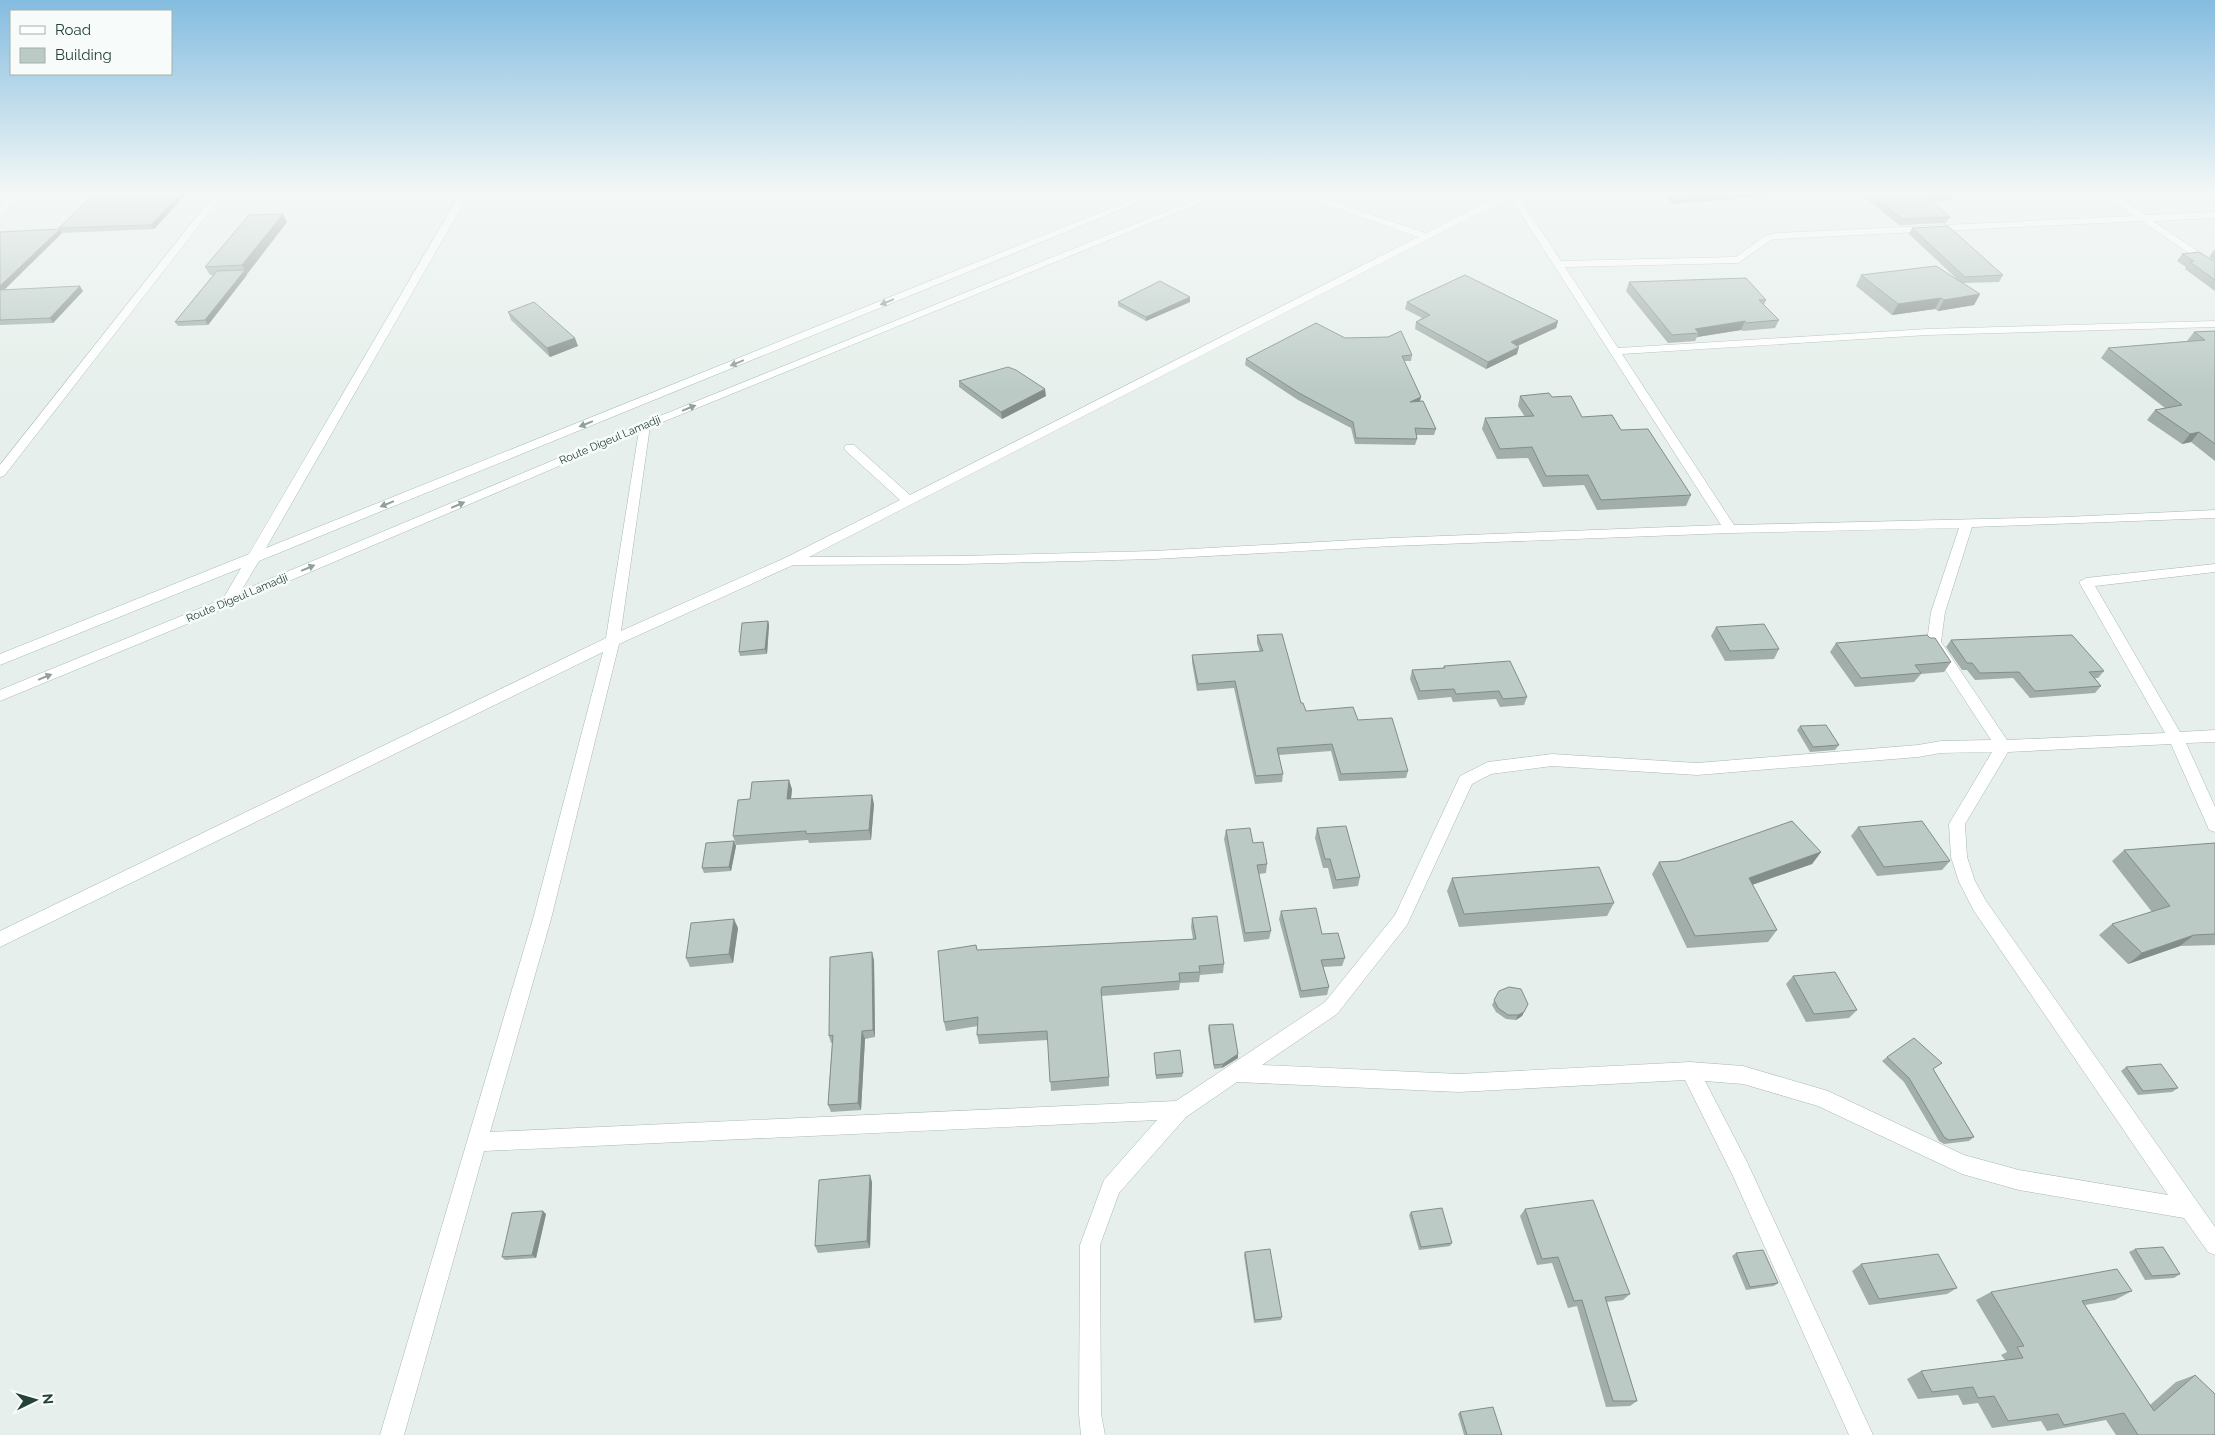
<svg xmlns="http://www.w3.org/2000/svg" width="2215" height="1435" viewBox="0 0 2215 1435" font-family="Raleway,sans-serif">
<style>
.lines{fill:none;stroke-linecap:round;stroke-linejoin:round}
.minor-casing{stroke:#a8b8b2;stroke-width:1}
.secondary-casing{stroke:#a4bbb3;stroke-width:1}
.minor{fill:#fff;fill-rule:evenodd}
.secondary{fill:#fff;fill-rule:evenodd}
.wall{fill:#a1aea9}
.shaded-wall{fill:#838d89}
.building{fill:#bbcac4;stroke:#838d89}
.oneway{fill:#92a09c}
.labels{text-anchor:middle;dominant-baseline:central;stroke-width:5;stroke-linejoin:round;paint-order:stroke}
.far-street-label{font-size:11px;fill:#24423a;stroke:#f7fbf9}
</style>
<rect width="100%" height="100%" fill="#e6efeb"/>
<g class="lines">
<defs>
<g id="minor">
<path d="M 14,192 L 24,192 L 3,213 L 0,214 L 0,206 Z"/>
<path d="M 216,192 L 225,192 L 4,476 L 0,477 L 0,465 Z"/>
<path d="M 1290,192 L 1304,192 L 1426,233 L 1506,192 L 1518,192 L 1517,194 L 1561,261 L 1736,257 L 1765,236 L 1777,233 L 2134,216 L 2102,192 L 2112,192 L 2146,215 L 2215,212 L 2215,218 L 2153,221 L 2215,263 L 2215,271 L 2142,221 L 1777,239 L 1771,240 L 1738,263 L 1565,267 L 1618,348 L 1927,329 L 2215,321 L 2215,327 L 1927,335 L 1622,354 L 1734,525 L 2066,517 L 2215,510 L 2215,518 L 1972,527 L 1945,612 L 1941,642 L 2007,740 L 2165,733 L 2079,582 L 2086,578 L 2215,564 L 2215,572 L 2095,586 L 2180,732 L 2215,730 L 2215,742 L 2186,743 L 2215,807 L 2215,832 L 2209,830 L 2207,825 L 2171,744 L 2008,752 L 1965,824 L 1967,857 L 1975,881 L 1986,901 L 2215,1227 L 2215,1255 L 2208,1252 L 2184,1218 L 2019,1190 L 1962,1174 L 1818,1106 L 1743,1084 L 1705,1081 L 1747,1162 L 1873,1435 L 1849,1435 L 1733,1176 L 1685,1080 L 1459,1092 L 1237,1082 L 1186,1117 L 1119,1193 L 1100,1245 L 1101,1414 L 1105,1435 L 1081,1435 L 1079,1414 L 1080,1245 L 1104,1180 L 1157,1120 L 484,1151 L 404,1435 L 380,1435 L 533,919 L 603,652 L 0,947 L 0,931 L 606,638 L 640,424 L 648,424 L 650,426 L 621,631 L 785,558 L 900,500 L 846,451 L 844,448 L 846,445 L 854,445 L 910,495 L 1418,237 ZM 1510,197 L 1721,525 L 1392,538 L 1154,551 L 962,556 L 809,557 ZM 1959,528 L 1931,612 L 1927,642 L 1991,740 L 1941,741 L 1918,745 L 1697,763 L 1552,754 L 1488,762 L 1460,776 L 1395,915 L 1325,1002 L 1176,1101 L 490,1132 L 551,919 L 619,644 L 793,565 L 962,564 L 1154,559 L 1392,546 L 1730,533 ZM 1992,752 L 1949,824 L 1951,857 L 1959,882 L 1974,911 L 2168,1195 L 2019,1170 L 1964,1155 L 1828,1091 L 1743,1066 L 1690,1062 L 1459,1074 L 1262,1065 L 1337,1014 L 1407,925 L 1472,784 L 1491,774 L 1552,766 L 1697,775 L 1918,757 L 1941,753 Z"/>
</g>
<path id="secondary" d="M 461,192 L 470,192 L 266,548 L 1151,192 L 1164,192 L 259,561 L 241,591 L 640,424 L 1214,192 L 1227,192 L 648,428 L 233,605 L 0,701 L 0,690 L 223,599 L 241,568 L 0,665 L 0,654 L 249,554 Z"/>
</defs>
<use href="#minor" class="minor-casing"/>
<use href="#secondary" class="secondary-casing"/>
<use href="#minor" class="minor"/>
<use href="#secondary" class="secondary"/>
</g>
<g class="wall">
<path d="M 96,192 L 188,192 L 154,229 L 62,233 L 59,228 Z"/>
<path d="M 1662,192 L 1770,192 L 1769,196 L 1672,204 Z"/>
<path d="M 1856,192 L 1952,192 L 1955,194 L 1951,200 L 1932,202 L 1950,217 L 1946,223 L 1899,225 L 1863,196 L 1860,196 Z"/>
<path d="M 287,222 L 208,325 L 178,326 L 175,322 L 213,275 L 210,275 L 205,267 Z"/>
<path d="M 1912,228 L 2003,275 L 1999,282 L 1963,283 L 1980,294 L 1974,305 L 1938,311 L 1935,309 L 1892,315 L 1856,286 L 1861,275 L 1957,279 L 1909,234 Z"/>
<path d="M 0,232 L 62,233 L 5,289 L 83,291 L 53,323 L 0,325 Z"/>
<path d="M 2214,250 L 2215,250 L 2215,261 L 2209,257 Z"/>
<path d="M 2182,254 L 2215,262 L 2215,291 L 2185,269 L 2186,267 L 2177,261 Z"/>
<path d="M 1629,282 L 1766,300 L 1764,305 L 1779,320 L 1775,328 L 1743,331 L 1741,330 L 1697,337 L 1695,341 L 1668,343 L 1626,291 Z"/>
<path d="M 1190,297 L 1190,302 L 1146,321 L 1118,306 L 1118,302 Z"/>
<path d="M 1407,302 L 1558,321 L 1556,328 L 1517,346 L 1517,354 L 1486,369 L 1415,329 L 1416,322 L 1422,318 L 1405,309 Z"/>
<path d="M 508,312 L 578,346 L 550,357 L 511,320 Z"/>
<path d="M 2215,331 L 2215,461 L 2191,442 L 2182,444 L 2147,420 L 2155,410 L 2165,408 L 2101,358 L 2108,348 L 2187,341 L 2194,332 Z"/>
<path d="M 1345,338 L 1412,355 L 1411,361 L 1404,361 L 1421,397 L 1420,401 L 1436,429 L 1434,435 L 1416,435 L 1417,439 L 1415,445 L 1355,444 L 1351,428 L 1298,400 L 1245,365 L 1246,359 Z"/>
<path d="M 959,381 L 1046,396 L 1002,419 L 959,387 Z"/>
<path d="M 1520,396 L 1552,397 L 1582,417 L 1621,430 L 1691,495 L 1686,506 L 1597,510 L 1584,485 L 1543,487 L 1528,458 L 1497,459 L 1482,429 L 1485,418 L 1525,417 L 1518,406 Z"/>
<path d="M 768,621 L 769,625 L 767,654 L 740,656 L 739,652 Z"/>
<path d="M 1716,627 L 1779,649 L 1774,659 L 1725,661 L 1711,636 Z"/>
<path d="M 1257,635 L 1306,711 L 1358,720 L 1408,771 L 1406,778 L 1339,781 L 1331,751 L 1279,755 L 1283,774 L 1282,782 L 1255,784 L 1234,688 L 1197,691 L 1192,662 L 1192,655 L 1260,652 L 1257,643 Z"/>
<path d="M 1951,640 L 2104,671 L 2098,678 L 2095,678 L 2101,686 L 2095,693 L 2030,698 L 2013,678 L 1975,680 L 1967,670 L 1962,670 L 1946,647 Z"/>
<path d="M 1836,643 L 1951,662 L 1944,672 L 1921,674 L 1914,682 L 1855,687 L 1830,652 Z"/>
<path d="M 1444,666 L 1527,697 L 1524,705 L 1500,707 L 1496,699 L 1453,702 L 1451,697 L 1418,700 L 1410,679 L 1412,670 L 1443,668 Z"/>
<path d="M 1800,726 L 1839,745 L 1835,750 L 1810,752 L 1797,730 Z"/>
<path d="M 792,789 L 791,799 L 874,804 L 871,840 L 809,843 L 808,840 L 736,845 L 733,836 L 750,799 Z"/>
<path d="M 1858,827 L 1950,861 L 1942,870 L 1877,876 L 1851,836 Z"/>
<path d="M 1317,828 L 1360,877 L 1358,886 L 1333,889 L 1328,868 L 1323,868 L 1315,838 Z"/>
<path d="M 1226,830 L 1253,843 L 1267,864 L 1266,873 L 1259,874 L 1271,931 L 1269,939 L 1244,942 L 1224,839 Z"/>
<path d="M 734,841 L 736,846 L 731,871 L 704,873 L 702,868 Z"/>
<path d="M 2215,843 L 2215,945 L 2180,946 L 2128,964 L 2099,935 L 2112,924 L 2152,912 L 2112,861 L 2124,850 Z"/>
<path d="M 1821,852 L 1812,864 L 1752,885 L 1777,930 L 1768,942 L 1687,948 L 1652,874 L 1659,862 Z"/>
<path d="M 1452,878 L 1614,903 L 1607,916 L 1459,927 L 1447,891 Z"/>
<path d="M 1281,911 L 1345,958 L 1342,966 L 1323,967 L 1329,987 L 1327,995 L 1300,998 L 1279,919 Z"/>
<path d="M 1192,918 L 1224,964 L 1223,973 L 1200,975 L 1199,982 L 1180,983 L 1179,990 L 1102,996 L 1101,998 L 1109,1077 L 1109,1086 L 1051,1091 L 1048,1040 L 979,1044 L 977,1035 L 978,1026 L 946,1031 L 944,1022 L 977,950 L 1193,939 L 1191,927 Z"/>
<path d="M 738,928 L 733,963 L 690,967 L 686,958 Z"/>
<path d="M 874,960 L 875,1037 L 865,1039 L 861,1110 L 831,1112 L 828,1105 L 832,1043 L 831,1043 L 829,1036 Z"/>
<path d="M 1793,976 L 1857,1010 L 1849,1018 L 1806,1022 L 1786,984 Z"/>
<path d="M 1499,991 L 1528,1004 L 1522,1016 L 1516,1020 L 1506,1019 L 1496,1012 L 1492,1005 Z"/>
<path d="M 1209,1025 L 1238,1058 L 1222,1068 L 1214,1069 L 1208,1029 Z"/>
<path d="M 1154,1053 L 1183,1073 L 1182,1077 L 1156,1079 Z"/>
<path d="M 1887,1057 L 1934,1070 L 1974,1137 L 1969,1141 L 1944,1144 L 1939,1141 L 1904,1082 L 1882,1061 Z"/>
<path d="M 2126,1067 L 2178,1088 L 2172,1092 L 2138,1095 L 2121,1071 Z"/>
<path d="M 872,1182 L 870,1248 L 818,1253 L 815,1246 Z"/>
<path d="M 1525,1209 L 1630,1294 L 1623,1300 L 1607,1302 L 1637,1401 L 1630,1406 L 1606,1407 L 1577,1306 L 1568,1308 L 1552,1263 L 1537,1265 L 1520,1216 Z"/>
<path d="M 1411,1212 L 1452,1243 L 1450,1246 L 1419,1250 L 1409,1215 Z"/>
<path d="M 546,1214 L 536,1258 L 505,1260 L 502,1257 Z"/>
<path d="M 2135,1249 L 2180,1274 L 2174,1278 L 2145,1280 L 2129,1252 Z"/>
<path d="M 1245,1252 L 1282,1317 L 1281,1320 L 1254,1323 L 1244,1255 Z"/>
<path d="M 1736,1253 L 1778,1283 L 1774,1286 L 1746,1290 L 1732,1256 Z"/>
<path d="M 1861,1264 L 1957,1288 L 1947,1294 L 1869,1305 L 1852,1271 Z"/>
<path d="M 2132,1291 L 2115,1300 L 2085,1305 L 2150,1405 L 2176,1382 L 2195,1375 L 2215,1435 L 2116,1435 L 2106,1420 L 2047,1431 L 2041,1421 L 1992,1428 L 1978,1403 L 1963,1405 L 1958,1395 L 1918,1399 L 1907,1379 L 1921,1371 L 2005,1360 L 2001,1355 L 2007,1352 L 1976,1300 L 1991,1292 Z"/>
<path d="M 1460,1412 L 1502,1435 L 1464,1435 L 1458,1414 Z"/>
</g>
<g class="shaded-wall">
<path d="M 182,192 L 188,192 L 154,229 L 151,225 Z"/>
<path d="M 283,214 L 287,222 L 247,274 L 242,265 Z"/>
<path d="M 60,229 L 62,233 L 0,294 L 0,286 Z"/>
<path d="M 245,270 L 247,275 L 208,325 L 205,320 Z"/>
<path d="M 80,286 L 83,291 L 53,323 L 50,318 Z"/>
<path d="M 1980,294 L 1974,305 L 1938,311 L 1944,300 Z"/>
<path d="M 1190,297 L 1190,302 L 1146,321 L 1146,317 Z"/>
<path d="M 1941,298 L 1935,309 L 1892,315 L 1898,304 Z"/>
<path d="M 1558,321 L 1556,328 L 1509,350 L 1511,342 Z"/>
<path d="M 1745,321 L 1741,330 L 1697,337 L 1699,333 L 1695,329 Z"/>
<path d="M 575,338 L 578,346 L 550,357 L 547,348 Z"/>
<path d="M 1519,347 L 1517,354 L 1486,369 L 1488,362 Z"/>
<path d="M 1045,389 L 1046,396 L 1002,419 L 1001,412 Z"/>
<path d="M 1421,397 L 1419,403 L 1410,402 Z"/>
<path d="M 2199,432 L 2191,442 L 2182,444 L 2190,434 Z"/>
<path d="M 768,621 L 769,625 L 767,654 L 765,649 Z"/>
<path d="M 789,780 L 792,789 L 790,808 L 787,799 Z"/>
<path d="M 872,795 L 874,804 L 871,840 L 869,830 Z"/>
<path d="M 734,841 L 736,846 L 731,871 L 729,867 Z"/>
<path d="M 1821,852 L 1812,864 L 1740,889 L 1749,878 Z"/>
<path d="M 734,919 L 738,928 L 733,963 L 729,954 Z"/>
<path d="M 2194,935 L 2180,946 L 2128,964 L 2142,953 Z"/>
<path d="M 872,952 L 874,960 L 875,1037 L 873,1030 Z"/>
<path d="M 1524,1012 L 1522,1016 L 1516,1020 L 1518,1015 Z"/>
<path d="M 862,1031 L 865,1039 L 861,1110 L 858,1103 Z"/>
<path d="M 1238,1054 L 1238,1058 L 1222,1068 L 1223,1064 Z"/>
<path d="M 870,1175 L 872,1182 L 870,1248 L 867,1241 Z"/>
<path d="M 543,1211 L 546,1214 L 536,1258 L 532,1255 Z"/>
</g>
<g class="building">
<path d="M 96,192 L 182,192 L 151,225 L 59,228 Z"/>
<path d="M 1667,192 L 1764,192 L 1674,200 Z"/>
<path d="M 1868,192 L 1952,192 L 1955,194 L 1926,196 L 1950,217 L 1902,219 Z"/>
<path d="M 283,214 L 242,265 L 205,267 L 249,215 Z"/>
<path d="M 1948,226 L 2003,275 L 1965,277 L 1912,228 Z"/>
<path d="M 60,229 L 0,286 L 0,232 Z"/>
<path d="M 2199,252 L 2215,262 L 2215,280 L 2190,262 L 2194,261 L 2182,254 Z"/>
<path d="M 1936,266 L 1980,294 L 1944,300 L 1941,298 L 1898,304 L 1861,275 Z"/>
<path d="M 245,270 L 205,320 L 175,322 L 217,271 Z"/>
<path d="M 1465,275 L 1558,321 L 1511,342 L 1519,347 L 1488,362 L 1416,322 L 1430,315 L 1407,302 Z"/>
<path d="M 1746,278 L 1766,300 L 1759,300 L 1779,320 L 1746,323 L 1745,321 L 1695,329 L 1699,333 L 1672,335 L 1629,282 Z"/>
<path d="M 1160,281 L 1190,297 L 1146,317 L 1118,302 Z"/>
<path d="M 80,286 L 50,318 L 0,320 L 0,290 Z"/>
<path d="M 534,302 L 575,338 L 547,348 L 508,312 Z"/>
<path d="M 1316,323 L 1345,338 L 1388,337 L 1401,331 L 1412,355 L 1402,356 L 1421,397 L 1410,402 L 1423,401 L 1436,429 L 1415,428 L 1417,439 L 1356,438 L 1353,422 L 1299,393 L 1246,359 Z"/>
<path d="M 2215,331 L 2215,444 L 2199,432 L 2190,434 L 2155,410 L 2182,405 L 2108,348 L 2205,340 L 2194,332 Z"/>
<path d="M 1008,367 L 1016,370 L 1045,389 L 1001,412 L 959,381 Z"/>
<path d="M 1549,393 L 1552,397 L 1571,396 L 1582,417 L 1612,415 L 1621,430 L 1648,429 L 1691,495 L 1601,500 L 1588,475 L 1546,476 L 1532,447 L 1500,449 L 1485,418 L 1534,416 L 1520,396 Z"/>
<path d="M 768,621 L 765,649 L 739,652 L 742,623 Z"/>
<path d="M 1764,624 L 1779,649 L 1730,651 L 1716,627 Z"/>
<path d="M 1282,634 L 1301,703 L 1303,703 L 1306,711 L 1353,707 L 1358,720 L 1392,718 L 1408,771 L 1341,774 L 1332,744 L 1277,748 L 1283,774 L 1256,776 L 1235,681 L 1198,684 L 1192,655 L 1263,651 L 1257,635 Z"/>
<path d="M 1927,635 L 1930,638 L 1935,638 L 1951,662 L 1915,665 L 1921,673 L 1861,678 L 1836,643 Z"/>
<path d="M 2072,635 L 2104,671 L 2089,672 L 2101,686 L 2035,691 L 2019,672 L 1980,673 L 1972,663 L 1967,663 L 1951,640 Z"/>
<path d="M 1510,661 L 1527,697 L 1503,699 L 1499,691 L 1456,694 L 1454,689 L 1420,691 L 1412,670 L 1445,668 L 1444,666 Z"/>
<path d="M 1826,725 L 1839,745 L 1813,747 L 1800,726 Z"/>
<path d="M 789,780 L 787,799 L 872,795 L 869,830 L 806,834 L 806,831 L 733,836 L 738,800 L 750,799 L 752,782 Z"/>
<path d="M 1792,821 L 1821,852 L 1749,878 L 1777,930 L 1695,936 L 1659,862 L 1678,861 Z"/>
<path d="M 1922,821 L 1950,861 L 1884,867 L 1858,827 Z"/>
<path d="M 1346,826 L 1360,877 L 1336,880 L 1330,859 L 1325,859 L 1317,828 Z"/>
<path d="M 1250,828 L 1253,843 L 1263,842 L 1267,864 L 1257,865 L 1271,931 L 1245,933 L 1226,830 Z"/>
<path d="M 734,841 L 729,867 L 702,868 L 706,843 Z"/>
<path d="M 2215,843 L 2215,934 L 2194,935 L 2142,953 L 2112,924 L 2170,906 L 2124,850 Z"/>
<path d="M 1599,867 L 1614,903 L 1464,914 L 1452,878 Z"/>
<path d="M 1316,908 L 1322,934 L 1338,933 L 1345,958 L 1321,960 L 1329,987 L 1301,991 L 1281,911 Z"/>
<path d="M 1217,916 L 1224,964 L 1199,966 L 1200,972 L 1179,973 L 1180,981 L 1102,987 L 1101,990 L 1109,1077 L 1050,1082 L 1047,1031 L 977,1035 L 978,1017 L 944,1022 L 938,951 L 976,945 L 977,950 L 1196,939 L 1192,918 Z"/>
<path d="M 734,919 L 729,954 L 686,958 L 691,923 Z"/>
<path d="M 872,952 L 873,1030 L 862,1031 L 858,1103 L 828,1105 L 833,1035 L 829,1036 L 830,957 Z"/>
<path d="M 1835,972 L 1857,1010 L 1814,1014 L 1793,976 Z"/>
<path d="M 1509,987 L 1521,989 L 1528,1004 L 1524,1012 L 1518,1015 L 1508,1015 L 1498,1008 L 1494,1000 L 1499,991 Z"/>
<path d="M 1233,1024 L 1238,1054 L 1223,1064 L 1214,1065 L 1209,1025 Z"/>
<path d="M 1914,1038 L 1942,1063 L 1933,1069 L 1974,1137 L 1949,1140 L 1944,1137 L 1909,1078 L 1887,1057 Z"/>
<path d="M 1180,1050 L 1183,1073 L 1156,1075 L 1154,1053 Z"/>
<path d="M 2161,1064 L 2178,1088 L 2143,1091 L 2126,1067 Z"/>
<path d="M 870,1175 L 867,1241 L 815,1246 L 819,1180 Z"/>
<path d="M 1593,1200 L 1630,1294 L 1605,1297 L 1637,1401 L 1613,1401 L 1582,1300 L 1574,1301 L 1558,1257 L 1542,1259 L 1525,1209 Z"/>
<path d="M 1442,1208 L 1452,1243 L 1421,1247 L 1411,1212 Z"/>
<path d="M 543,1211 L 532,1255 L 502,1257 L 512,1213 Z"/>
<path d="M 2163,1247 L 2180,1274 L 2152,1276 L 2135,1249 Z"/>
<path d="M 1270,1249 L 1282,1317 L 1255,1320 L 1245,1252 Z"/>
<path d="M 1763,1250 L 1778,1283 L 1750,1287 L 1736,1253 Z"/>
<path d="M 1938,1254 L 1957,1288 L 1879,1299 L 1861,1264 Z"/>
<path d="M 2117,1269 L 2132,1291 L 2082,1301 L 2154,1411 L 2195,1375 L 2215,1394 L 2215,1435 L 2138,1435 L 2124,1413 L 2064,1425 L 2058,1414 L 2008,1421 L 1994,1396 L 1978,1398 L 1973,1387 L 1932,1392 L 1921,1371 L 2023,1358 L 2017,1347 L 2024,1346 L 1991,1292 Z"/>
<path d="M 1493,1407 L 1502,1435 L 1467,1435 L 1460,1412 Z"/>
</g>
<defs><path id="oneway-solid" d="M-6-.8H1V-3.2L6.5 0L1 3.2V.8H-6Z" transform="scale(1.25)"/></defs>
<g class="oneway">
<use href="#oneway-solid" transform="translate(887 302) rotate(158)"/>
<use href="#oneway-solid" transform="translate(737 363) rotate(158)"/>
<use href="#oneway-solid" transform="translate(689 408) rotate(-22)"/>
<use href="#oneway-solid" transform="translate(586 424) rotate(158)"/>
<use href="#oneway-solid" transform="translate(387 504) rotate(158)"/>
<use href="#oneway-solid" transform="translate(458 505) rotate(-23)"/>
<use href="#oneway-solid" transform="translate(308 568) rotate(-23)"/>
<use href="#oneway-solid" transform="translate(45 677) rotate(-22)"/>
</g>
<linearGradient id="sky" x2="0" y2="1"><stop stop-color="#84bce0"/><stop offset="0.49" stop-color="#f4f8f6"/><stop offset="1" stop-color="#f4f8f6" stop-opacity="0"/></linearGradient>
<rect width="2215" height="393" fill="url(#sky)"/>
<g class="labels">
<g class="far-street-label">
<text transform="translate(610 440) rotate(-23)">Route Digeul Lamadji</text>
<text transform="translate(237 598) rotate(-23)">Route Digeul Lamadji</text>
</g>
</g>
<rect x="10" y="10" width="162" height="65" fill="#f7fbf9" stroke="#a3b1ad"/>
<rect x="20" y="26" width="25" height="8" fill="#ffffff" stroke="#a3b1ad"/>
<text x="55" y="35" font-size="15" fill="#24423a">Road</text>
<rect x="20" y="48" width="25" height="15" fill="#bbcac4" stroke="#a3b1ad"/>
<text x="55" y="60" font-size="15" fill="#24423a">Building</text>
<g transform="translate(35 1400) rotate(85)" stroke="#f7fbf9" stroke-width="4" paint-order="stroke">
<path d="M0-4L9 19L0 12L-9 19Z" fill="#24423a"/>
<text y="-8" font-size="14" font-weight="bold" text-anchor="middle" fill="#24423a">N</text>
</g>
</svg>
